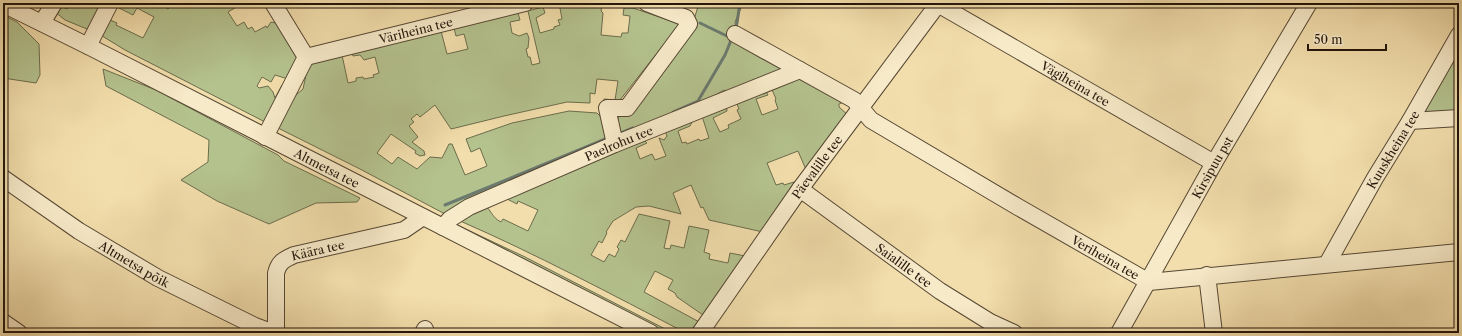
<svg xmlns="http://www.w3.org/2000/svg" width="1462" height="336" viewBox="0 0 1462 336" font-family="'Libre Caslon Text',serif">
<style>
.green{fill:#b4c28e;stroke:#6b6c4c}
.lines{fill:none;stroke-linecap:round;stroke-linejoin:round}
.stream{stroke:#6b796e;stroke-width:3}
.minor-casing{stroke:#564733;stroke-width:18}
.minor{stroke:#f7eac9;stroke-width:16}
.labels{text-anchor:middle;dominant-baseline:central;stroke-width:4;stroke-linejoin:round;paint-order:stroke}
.street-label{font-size:12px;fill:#22150b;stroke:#f7eac9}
</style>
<rect width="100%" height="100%" fill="#f2deac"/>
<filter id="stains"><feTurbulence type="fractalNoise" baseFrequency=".005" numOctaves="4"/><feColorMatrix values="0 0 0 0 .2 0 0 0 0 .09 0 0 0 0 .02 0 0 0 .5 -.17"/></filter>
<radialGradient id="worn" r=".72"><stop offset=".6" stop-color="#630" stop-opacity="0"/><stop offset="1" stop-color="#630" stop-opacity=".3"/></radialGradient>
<g class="green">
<path d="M 70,3 L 106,3 L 92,31 L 65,20 L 54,11 L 58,5 L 67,9 Z"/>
<path d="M 114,3 L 167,3 L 165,7 L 168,9 L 173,3 L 243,3 L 228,12 L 237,26 L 244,22 L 248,29 L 252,27 L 255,32 L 266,26 L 267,28 L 271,22 L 276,23 L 299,58 L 288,79 L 275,75 L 271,82 L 262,77 L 257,86 L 259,88 L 268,86 L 273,92 L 275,98 L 282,85 L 285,86 L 267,123 L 125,50 L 99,34 L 108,19 L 117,23 L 116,25 L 143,38 L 154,17 L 137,8 L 133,15 L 115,6 Z"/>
<path d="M 559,3 L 602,6 L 601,11 L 603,13 L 601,35 L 621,37 L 622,33 L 628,33 L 630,16 L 623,15 L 624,8 L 633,8 L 680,24 L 616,105 L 603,104 L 604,99 L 615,100 L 618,81 L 597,79 L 595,94 L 590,93 L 590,103 L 567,102 L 504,116 L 451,129 L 435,105 L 420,117 L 417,114 L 411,119 L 414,122 L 409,126 L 418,137 L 412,142 L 424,151 L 425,155 L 420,156 L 415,153 L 416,151 L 391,134 L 377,153 L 392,164 L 398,157 L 417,169 L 430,157 L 442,158 L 449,144 L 452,144 L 465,175 L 487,166 L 480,148 L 471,152 L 466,139 L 512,123 L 569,111 L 597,113 L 603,119 L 610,140 L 445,214 L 360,169 L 274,126 L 296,95 L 303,89 L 309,61 L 342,55 L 348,83 L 356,81 L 356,78 L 363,77 L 364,79 L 374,77 L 373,75 L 379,73 L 375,57 L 364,60 L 360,55 L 353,56 L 352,53 L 441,31 L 447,54 L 468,49 L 464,34 L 456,36 L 454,28 L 518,13 L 520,20 L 510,22 L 512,33 L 519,36 L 527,33 L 529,38 L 528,48 L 526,49 L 528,57 L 530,57 L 532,65 L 540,63 L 528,11 L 543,7 L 545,13 L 536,18 L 540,33 L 554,29 L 554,27 L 560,25 L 558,20 L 562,19 L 560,8 L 553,4 Z"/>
<path d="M 699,3 L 743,3 L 735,22 L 737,39 L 777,63 L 781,70 L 731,94 L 724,90 L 712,97 L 624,135 C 617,127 615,124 620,114 L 693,23 Z"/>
<path d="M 3,15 L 17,22 L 39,44 L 40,75 L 36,83 L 3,78 Z"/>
<path d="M 1459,37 L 1459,114 L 1415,117 Z"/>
<path d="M 103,69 L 156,90 L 278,155 L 284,161 L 360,198 L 357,202 L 316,203 L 269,224 L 217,201 L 181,180 L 208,162 L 209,140 L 106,86 Z"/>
<path d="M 800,74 L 846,101 L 839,104 L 839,107 L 848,115 L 807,172 L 798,151 L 767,163 L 776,185 L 783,183 L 784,185 L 794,182 L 796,187 L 763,232 L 709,220 L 703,207 L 701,208 L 691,185 L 673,193 L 681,214 L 649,206 L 636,207 L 613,221 L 606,232 L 607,233 L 602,243 L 599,241 L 591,255 L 604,262 L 609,254 L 615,257 L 619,249 L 617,247 L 621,240 L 625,242 L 639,214 L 670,221 L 664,248 L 670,249 L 671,245 L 684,248 L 689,226 L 709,230 L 704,252 L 710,254 L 709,259 L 728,263 L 730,253 L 745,256 L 703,315 L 677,297 L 675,293 L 668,289 L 673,280 L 655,271 L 644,292 L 703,324 L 696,333 L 686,333 C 611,294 536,254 458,220 L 483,204 C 492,210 491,217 501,222 L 503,219 L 528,231 L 538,210 L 518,201 L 517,204 L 501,196 L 645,141 L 647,143 L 636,148 L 640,159 L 652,154 L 655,160 L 666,156 L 659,138 L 664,140 L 667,136 L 665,131 L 695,116 L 690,126 L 678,131 L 682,143 L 686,142 L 687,144 L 699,139 L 700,141 L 709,138 L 701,113 L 726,103 L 727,111 L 713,118 L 720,132 L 729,128 L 728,125 L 741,119 L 737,110 L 739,109 L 735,99 L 764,88 L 768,95 L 756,99 L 762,115 L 778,109 L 775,100 L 776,99 L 770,85 Z"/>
<path d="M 457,225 L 523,256 L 673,333 L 664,333 Z"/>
</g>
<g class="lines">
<g class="stream">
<path d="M 700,23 L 731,38"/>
<path d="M 735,29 L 737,23 L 740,3"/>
<path d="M 673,112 L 698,101 L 725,55 L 732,38"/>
<path d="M 621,133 L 633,128"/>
<path d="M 445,205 L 608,138"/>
</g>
<defs>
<g id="minor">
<path id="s1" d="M 936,3 L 1214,163"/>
<path id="s2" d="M 3,4 L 88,46 L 651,333"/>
<path d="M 42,23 L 54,3"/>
<path id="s3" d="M 735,34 L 854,100 L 871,120 L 1018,207 L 1149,282 L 1459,252"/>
<path d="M 88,46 L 110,3"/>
<path id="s4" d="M 306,57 L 525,3"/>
<path d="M 1410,121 L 1459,118"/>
<path d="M 265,137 L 306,57 L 273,3"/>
<path d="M 615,144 L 607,108 L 627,108 L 689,24 L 686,18 L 647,3"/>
<path id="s5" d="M 3,178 L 79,231 L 158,278 L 255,326 L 274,333"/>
<path id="s6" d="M 800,189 L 940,291 L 990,322 L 1014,333"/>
<path id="s7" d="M 443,227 L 450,219 L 469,207 L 615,144 L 800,70"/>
<path id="s8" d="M 1327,264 L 1375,178 L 1410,121 L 1459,35"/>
<path d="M 1207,275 L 1214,333"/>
<path d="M 3,322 L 19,333"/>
<path id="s9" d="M 276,333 L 276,273 C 279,262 283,260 294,255 L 404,230 L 423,217"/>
<path d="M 423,333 L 425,329"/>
<path id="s10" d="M 700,333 L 800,189 L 938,4"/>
<path id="s11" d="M 1119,333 L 1214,163 L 1309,3"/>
</g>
</defs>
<use href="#minor" class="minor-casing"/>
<use href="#minor" class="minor"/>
</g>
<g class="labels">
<g class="street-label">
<text stroke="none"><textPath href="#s4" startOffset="113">Väriheina tee</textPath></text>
<text stroke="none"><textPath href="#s1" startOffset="161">Vägiheina tee</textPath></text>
<text stroke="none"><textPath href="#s7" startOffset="196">Paelrohu tee</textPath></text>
<text stroke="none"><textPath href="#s8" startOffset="132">Kuuskheina tee</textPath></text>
<text stroke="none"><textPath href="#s10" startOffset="203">Päevalille tee</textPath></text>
<text stroke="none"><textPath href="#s11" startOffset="190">Kirsipuu pst</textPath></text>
<text stroke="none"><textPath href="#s2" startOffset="363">Altmetsa tee</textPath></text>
<text stroke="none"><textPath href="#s9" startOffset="111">Käära tee</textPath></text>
<text stroke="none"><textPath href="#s3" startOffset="434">Veriheina tee</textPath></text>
<text stroke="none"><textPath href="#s5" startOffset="157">Altmetsa põik</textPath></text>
<text stroke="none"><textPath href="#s6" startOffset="129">Saialille tee</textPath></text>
</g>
</g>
<rect width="1462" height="336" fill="none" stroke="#f2deac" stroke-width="16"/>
<rect x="4" y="4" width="1454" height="328" fill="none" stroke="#22150b" stroke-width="2"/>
<rect x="8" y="8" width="1446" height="320" fill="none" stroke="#22150b"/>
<path d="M1308 44v6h78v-6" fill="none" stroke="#22150b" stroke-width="2"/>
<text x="1314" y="44" font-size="12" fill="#22150b" stroke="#f7eac9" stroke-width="3" paint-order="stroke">50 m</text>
<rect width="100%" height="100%" filter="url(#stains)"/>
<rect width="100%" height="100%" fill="url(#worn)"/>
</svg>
